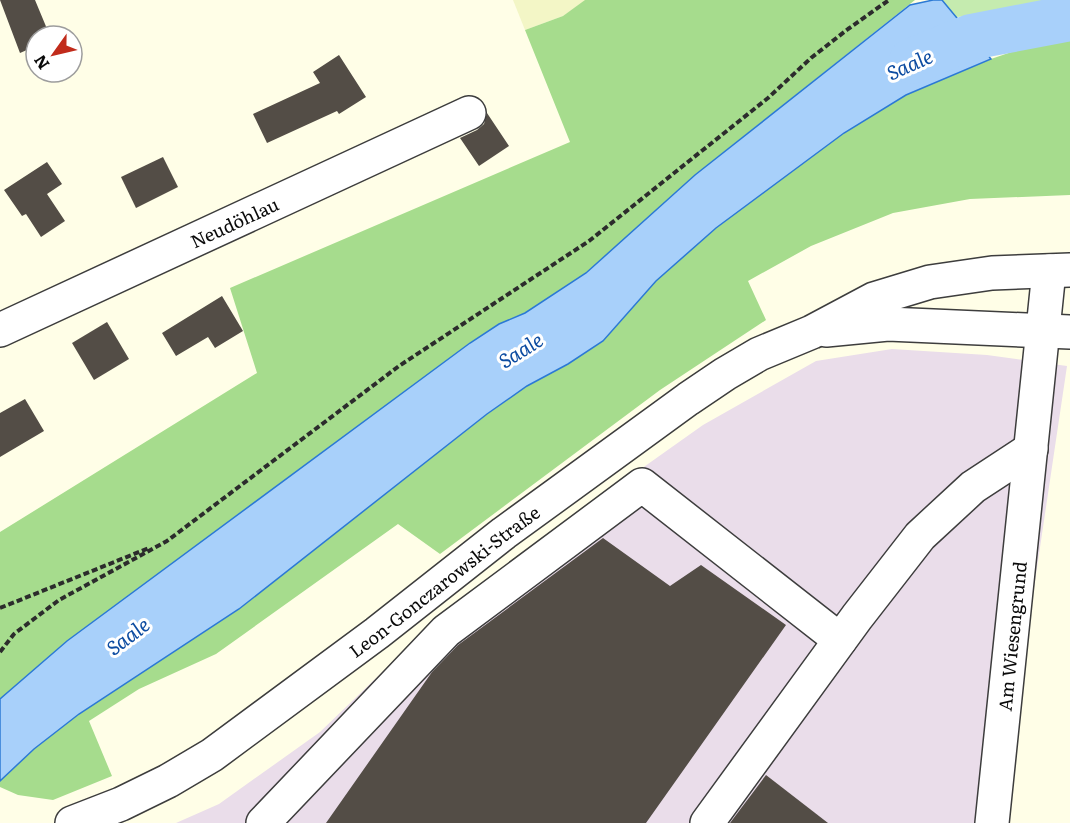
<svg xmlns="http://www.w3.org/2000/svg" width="1070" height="823" viewBox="0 0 1070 823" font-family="Literata,serif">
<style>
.industrial{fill:#eaddea}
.farmland{fill:#f3f6c6}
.green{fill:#c5ebaf}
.forest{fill:#a6dc8d}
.water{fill:#a8d0fa;stroke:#2b79d5;stroke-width:1.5}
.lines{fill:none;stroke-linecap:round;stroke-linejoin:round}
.river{stroke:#a8d0fa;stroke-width:46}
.building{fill:#534d46}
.minor-casing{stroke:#3d3d3d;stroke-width:36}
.path{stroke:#2c2c2c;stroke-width:4;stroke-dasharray:6 3;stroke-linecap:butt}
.minor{stroke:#fff;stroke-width:33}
.labels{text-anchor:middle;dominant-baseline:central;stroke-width:6;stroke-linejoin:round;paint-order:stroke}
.street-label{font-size:18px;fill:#0a0a0a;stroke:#fff}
.water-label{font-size:20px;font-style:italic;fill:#0d4ca1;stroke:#fff}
</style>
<rect width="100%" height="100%" fill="#fffee7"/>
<path class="industrial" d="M 892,349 L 987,355 L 1067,366 L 999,823 L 176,823 L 219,804 L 320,732 L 404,651 L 569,520 L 703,425 L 816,361 Z"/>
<path class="farmland" d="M 513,0 L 587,0 L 563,16 L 525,30 Z"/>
<path class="green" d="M 942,0 L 1070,0 L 999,14 L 956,17 Z"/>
<g class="forest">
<path d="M 585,0 L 915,0 L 695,175 L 586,273 L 525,313 L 499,324 L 470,343 L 67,641 L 0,699 L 0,532 L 257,373 L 230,288 L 570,142 L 525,30 L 563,16 Z"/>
<path d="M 1070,35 L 1070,195 L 970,199 L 893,213 L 811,246 L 748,281 L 766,320 L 660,390 L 440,554 L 398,524 L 216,654 L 139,689 L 89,721 L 112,776 L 53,800 L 18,795 L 0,787 L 0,781 L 34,749 L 79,714 L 239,609 L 487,414 L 527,386 L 568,364 L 603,341 L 656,280 L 716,228 L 844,133 L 906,95 L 991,59 L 1050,39 Z"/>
</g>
<path class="water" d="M 933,0 L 942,0 L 991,59 L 906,95 L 844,133 L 716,228 L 656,281 L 603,341 L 568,364 L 527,386 L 487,414 L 239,609 L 79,714 L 34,749 L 0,781 L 0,699 L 67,641 L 470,343 L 499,324 L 525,313 L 586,273 L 695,175 L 910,5 Z"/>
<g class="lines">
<path class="river" d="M 912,61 L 971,37 L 1070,18"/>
</g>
<g class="building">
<path d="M 0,0 L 35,0 L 50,36 L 36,36 L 36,46 L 20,53 Z"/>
<path d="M 339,55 L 366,97 L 339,114 L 337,111 L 267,143 L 253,114 L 320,83 L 313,72 Z"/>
<path d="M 487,113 L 509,146 L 479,166 L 460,138 L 477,130 L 484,124 Z"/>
<path d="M 163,157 L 178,187 L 136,208 L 121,177 Z"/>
<path d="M 47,162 L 62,184 L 47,194 L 65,221 L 41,237 L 26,214 L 22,216 L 4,190 Z"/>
<path d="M 222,296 L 243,331 L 215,348 L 208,337 L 176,356 L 162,333 Z"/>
<path d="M 107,322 L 129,359 L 94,380 L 72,343 Z"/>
<path d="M 25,399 L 44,431 L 0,457 L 0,413 Z"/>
<path d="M 603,538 L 670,586 L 701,565 L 786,625 L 646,823 L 326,823 L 432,672 L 458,645 Z"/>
<path d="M 766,775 L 828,823 L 730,823 Z"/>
</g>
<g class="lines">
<defs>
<g id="minor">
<path id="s1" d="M 0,330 L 469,113"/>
<path d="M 826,330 L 888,324 L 1070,332"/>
<path id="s2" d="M 72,823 L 121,804 L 168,781 L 212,755 L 377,633 L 504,533 L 688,399 L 725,374 L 759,354 L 812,332 L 874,299 L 930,282 L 992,273 L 1070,270"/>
<path d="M 263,823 L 446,631 L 642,485 L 840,640"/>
<path d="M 707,823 L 857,617 L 920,536 L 973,487 L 1031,449"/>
<path id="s3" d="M 992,823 L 1049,271"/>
</g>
</defs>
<use href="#minor" class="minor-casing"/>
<g class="path">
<path d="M 0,608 L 149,548"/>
<path d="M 0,652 L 14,634 L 59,600 L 167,541 L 399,366 L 589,241 L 768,98 L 811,58 L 848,29 L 889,0"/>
</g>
<use href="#minor" class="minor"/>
</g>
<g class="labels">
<g class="street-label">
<text stroke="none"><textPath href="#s1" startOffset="258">Neudöhlau</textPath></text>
<text stroke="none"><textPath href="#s2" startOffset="446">Leon-Gonczarowski-Straße</textPath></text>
<text stroke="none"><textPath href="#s3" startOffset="188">Am Wiesengrund</textPath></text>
</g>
<g class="water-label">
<text transform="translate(909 63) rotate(-24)">Saale</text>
<text transform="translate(520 349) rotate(-32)">Saale</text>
<text transform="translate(127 635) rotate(-37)">Saale</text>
</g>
</g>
<g transform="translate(54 54) rotate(236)"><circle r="28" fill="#ffffff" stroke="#9d9d9d" stroke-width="1.5"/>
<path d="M0-4.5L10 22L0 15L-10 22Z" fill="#c12b1b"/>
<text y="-9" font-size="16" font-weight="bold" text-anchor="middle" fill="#0a0a0a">N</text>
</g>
</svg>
